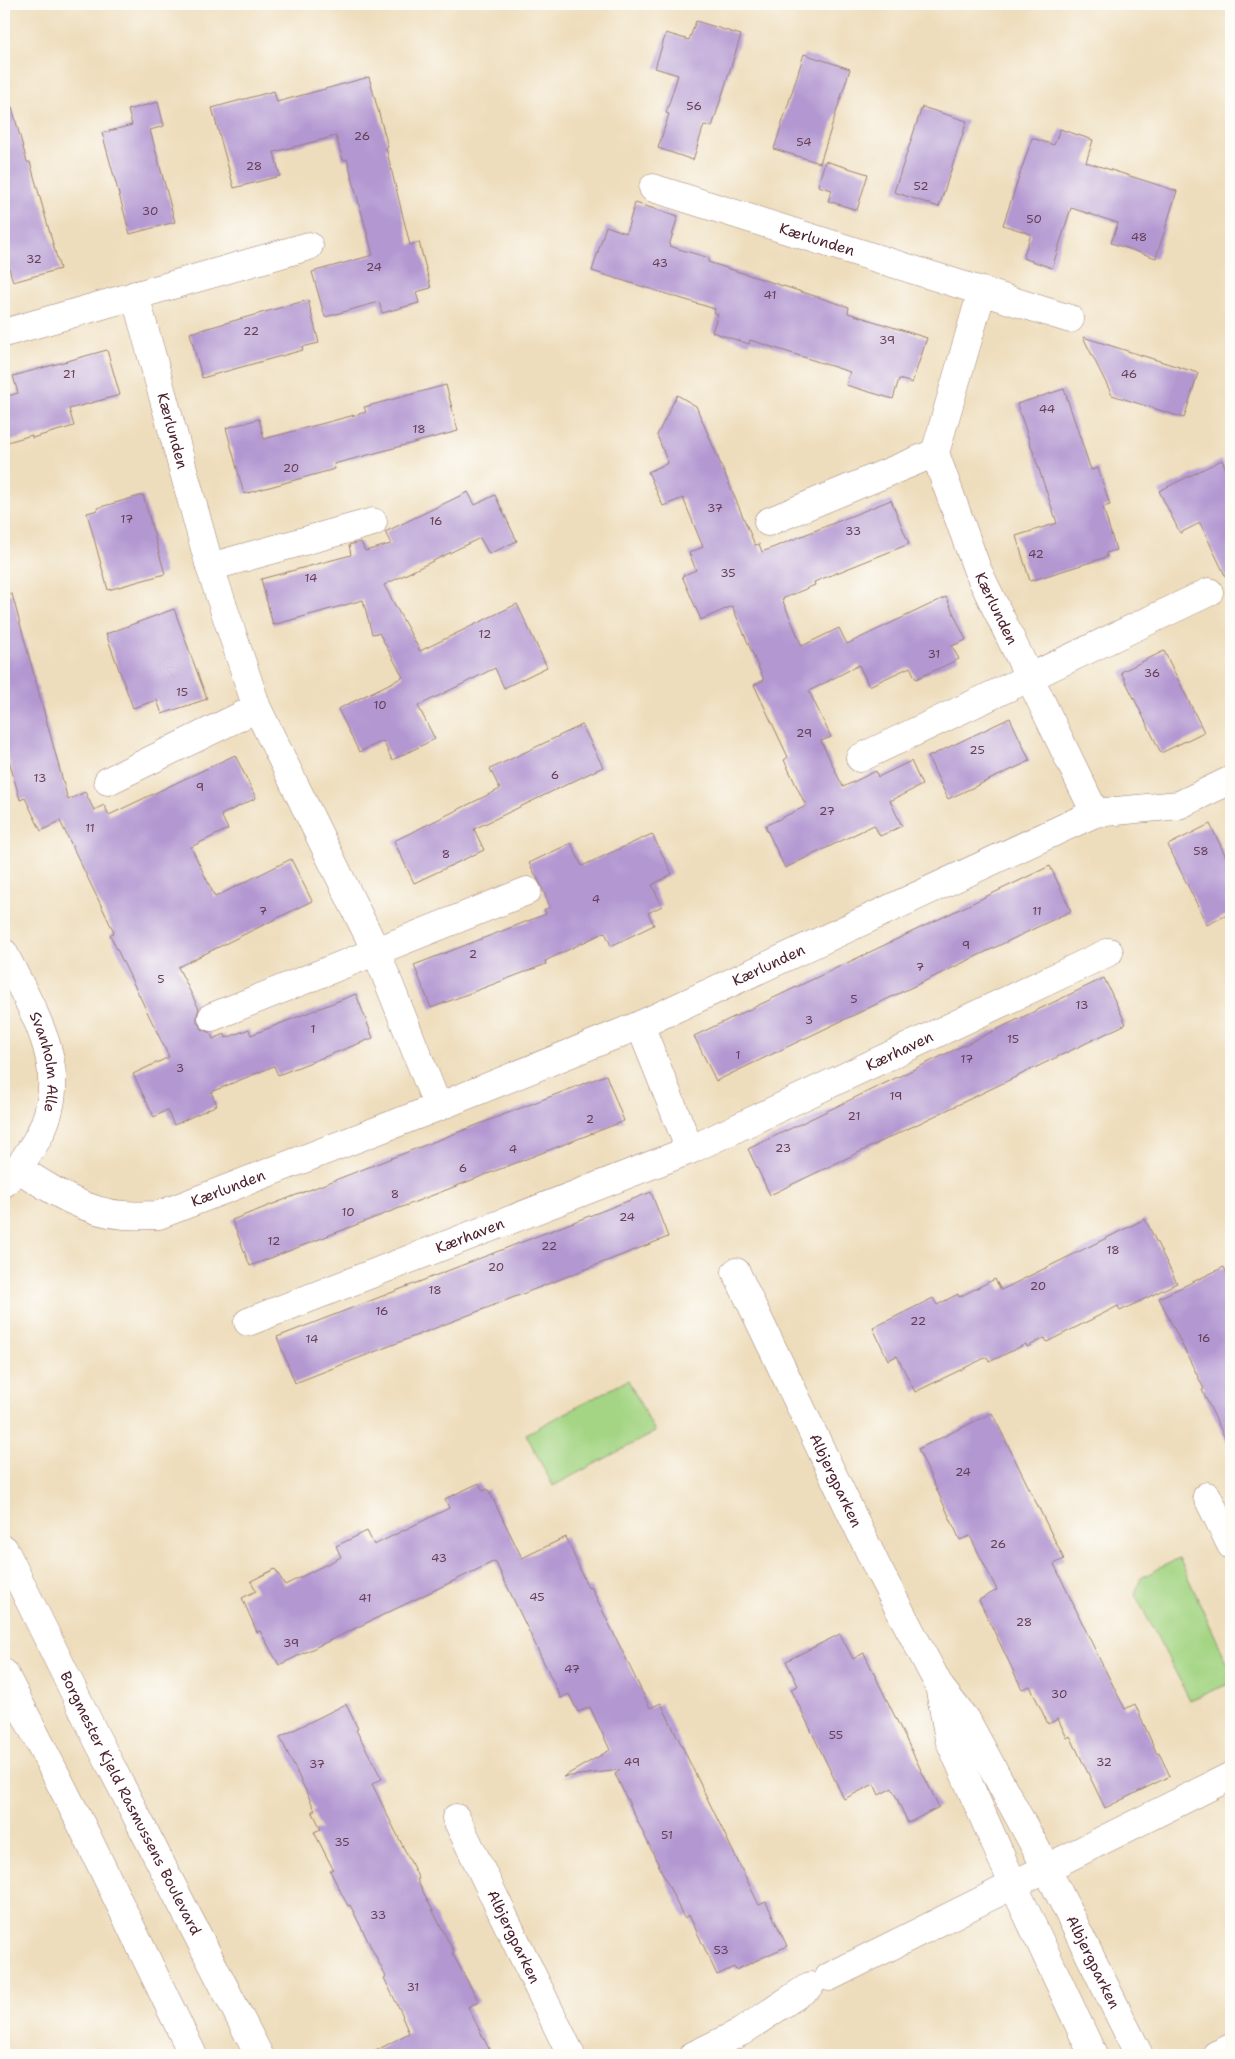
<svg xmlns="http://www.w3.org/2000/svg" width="1235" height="2059" viewBox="0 0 1235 2059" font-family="'Shantell Sans',sans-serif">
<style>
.green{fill:#a4d584;stroke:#777a58}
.building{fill:#b297d1}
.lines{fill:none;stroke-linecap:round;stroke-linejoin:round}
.minor-casing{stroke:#9c7e74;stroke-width:29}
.minor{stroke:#fff;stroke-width:28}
.labels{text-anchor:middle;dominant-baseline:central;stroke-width:5;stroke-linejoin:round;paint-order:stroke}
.number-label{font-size:12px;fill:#643d54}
.street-label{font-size:15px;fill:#4a1f2b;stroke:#fdfcf7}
</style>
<rect width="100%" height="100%" fill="#fdfcf7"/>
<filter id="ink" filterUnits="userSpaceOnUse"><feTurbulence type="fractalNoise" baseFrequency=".02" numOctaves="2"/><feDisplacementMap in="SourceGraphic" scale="10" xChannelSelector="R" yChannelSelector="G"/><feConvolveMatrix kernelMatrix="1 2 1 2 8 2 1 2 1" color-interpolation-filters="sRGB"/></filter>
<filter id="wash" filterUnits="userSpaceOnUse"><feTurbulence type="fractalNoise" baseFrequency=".0096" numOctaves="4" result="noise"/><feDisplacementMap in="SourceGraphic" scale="20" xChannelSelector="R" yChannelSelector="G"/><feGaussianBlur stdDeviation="1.12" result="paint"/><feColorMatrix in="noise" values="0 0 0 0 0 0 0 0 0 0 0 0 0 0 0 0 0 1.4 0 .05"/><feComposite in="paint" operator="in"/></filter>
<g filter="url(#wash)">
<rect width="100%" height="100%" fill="#eeddbc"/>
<g class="green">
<path d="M 628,1380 L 655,1432 L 553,1486 L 526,1434 Z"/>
<path d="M 1179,1558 L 1231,1671 L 1231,1683 L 1190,1700 L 1135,1594 L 1141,1578 Z"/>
</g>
<g id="blocks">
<g class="building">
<path d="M 696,21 L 741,35 L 712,127 L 704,125 L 693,160 L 658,148 L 669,114 L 666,113 L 678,75 L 655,68 L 666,33 L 689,40 Z"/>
<path d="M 804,54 L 850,69 L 820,163 L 774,149 Z"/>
<path d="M 369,77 L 388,147 L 386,148 L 410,245 L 419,242 L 431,288 L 416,292 L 419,303 L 382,313 L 379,302 L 325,317 L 312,272 L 373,255 L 347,159 L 343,160 L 336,136 L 274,152 L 280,176 L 234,188 L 212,108 L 274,91 L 277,102 Z"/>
<path d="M 158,102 L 164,126 L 150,130 L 175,222 L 130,234 L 102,133 L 132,125 L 128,110 Z"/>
<path d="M 12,107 L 27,162 L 30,162 L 60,269 L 13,282 L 9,268 L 4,269 L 4,108 Z"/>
<path d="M 922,107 L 967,121 L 939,207 L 894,192 Z"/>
<path d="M 1060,129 L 1093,140 L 1086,162 L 1177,191 L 1156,258 L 1111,243 L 1118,223 L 1071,208 L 1052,268 L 1023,258 L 1031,234 L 1003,225 L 1032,138 L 1054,145 Z"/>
<path d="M 825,161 L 868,174 L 857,210 L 828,201 L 832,190 L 818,186 Z"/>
<path d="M 635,203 L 678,216 L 669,246 L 709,258 L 708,262 L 849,307 L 848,313 L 927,338 L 912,383 L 899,379 L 893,399 L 846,385 L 850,372 L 750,340 L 749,344 L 712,332 L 718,314 L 714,313 L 715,309 L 592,271 L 606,226 L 626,233 Z"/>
<path d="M 308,300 L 319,343 L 302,347 L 303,350 L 202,378 L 190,333 Z"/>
<path d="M 1083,337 L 1198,373 L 1184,418 L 1112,395 Z"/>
<path d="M 107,350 L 120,395 L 69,409 L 74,426 L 32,438 L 32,435 L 4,443 L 4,397 L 18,393 L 13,376 Z"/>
<path d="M 446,385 L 458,431 L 334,464 L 335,469 L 244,494 L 226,428 L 259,419 L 264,439 L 366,412 L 364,407 Z"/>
<path d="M 1064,389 L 1091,470 L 1098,468 L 1110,505 L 1103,507 L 1116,550 L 1106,553 L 1107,557 L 1030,581 L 1016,536 L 1057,523 L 1017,404 Z"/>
<path d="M 677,395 L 696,406 L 755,545 L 759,544 L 762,552 L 891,500 L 909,544 L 814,582 L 815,585 L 782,599 L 802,646 L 839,628 L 847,644 L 946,597 L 966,640 L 952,646 L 959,659 L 916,679 L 910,667 L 869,686 L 859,665 L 809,691 L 831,737 L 821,741 L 843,787 L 876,771 L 878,777 L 911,761 L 922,785 L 890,801 L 902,826 L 880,836 L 874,825 L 785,868 L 765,826 L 806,806 L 784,760 L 788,757 L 754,685 L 764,680 L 732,606 L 701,620 L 682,576 L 696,570 L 689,553 L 703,547 L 683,498 L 663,506 L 648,472 L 668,463 L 657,435 Z"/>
<path d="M 1222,460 L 1231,480 L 1231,588 L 1200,523 L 1180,533 L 1159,491 Z"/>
<path d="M 468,492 L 475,505 L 495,495 L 517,541 L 489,554 L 480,538 L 384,585 L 420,651 L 517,604 L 547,667 L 504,688 L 495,668 L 418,706 L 435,739 L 392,760 L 383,741 L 359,752 L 338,709 L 403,677 L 379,633 L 372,634 L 363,600 L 273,625 L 261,579 L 351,555 L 349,545 L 361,542 L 365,551 L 391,544 L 385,532 Z"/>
<path d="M 143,495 L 165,574 L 108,590 L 87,513 L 98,510 L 97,508 Z"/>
<path d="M 12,594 L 68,800 L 85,792 L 94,810 L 104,805 L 109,815 L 235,755 L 256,798 L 221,815 L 228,829 L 191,847 L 215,897 L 291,859 L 312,901 L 178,967 L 199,1009 L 197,1015 L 197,1022 L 202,1029 L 210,1032 L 213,1039 L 225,1034 L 226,1038 L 249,1029 L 251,1035 L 356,994 L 373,1038 L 278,1075 L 274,1066 L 211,1092 L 217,1105 L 174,1125 L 167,1110 L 154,1117 L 133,1074 L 169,1057 L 110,935 L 114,932 L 60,821 L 41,831 L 25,798 L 20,800 L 4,742 L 4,595 Z"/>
<path d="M 174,609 L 207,699 L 162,714 L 157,700 L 133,708 L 106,634 Z"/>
<path d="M 1164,651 L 1204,732 L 1161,753 L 1121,672 Z"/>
<path d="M 1010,718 L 1030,761 L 948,799 L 928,757 Z"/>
<path d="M 582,725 L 603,767 L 474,829 L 484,850 L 414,883 L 394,841 L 500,789 L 490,769 Z"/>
<path d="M 1210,824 L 1231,867 L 1231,913 L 1207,925 L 1168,845 Z"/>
<path d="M 652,834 L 672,874 L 652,885 L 662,906 L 648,913 L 654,925 L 611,946 L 605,932 L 545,961 L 546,964 L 431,1008 L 414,965 L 546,914 L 544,910 L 550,907 L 541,885 L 529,863 L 571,843 L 582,866 Z"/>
<path d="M 1050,866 L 1071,911 L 716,1081 L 694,1036 Z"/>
<path d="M 1104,978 L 1126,1024 L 770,1195 L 748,1149 Z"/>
<path d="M 606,1075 L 624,1121 L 250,1266 L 232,1220 Z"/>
<path d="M 651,1192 L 668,1237 L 295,1383 L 277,1337 Z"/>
<path d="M 1145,1219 L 1177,1283 L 1120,1311 L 1118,1306 L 1047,1342 L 1045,1338 L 1027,1347 L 1026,1344 L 989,1362 L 987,1357 L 915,1392 L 897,1356 L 888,1360 L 873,1328 L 933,1298 L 937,1305 L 958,1294 L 959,1297 L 995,1279 L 1001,1290 Z"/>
<path d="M 1224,1267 L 1231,1282 L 1231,1451 L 1202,1390 L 1204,1389 L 1159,1298 Z"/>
<path d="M 992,1413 L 1064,1559 L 1054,1564 L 1100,1660 L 1125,1709 L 1135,1704 L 1157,1754 L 1159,1753 L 1170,1776 L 1105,1808 L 1070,1736 L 1067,1738 L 1058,1719 L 1048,1724 L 1030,1686 L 1022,1689 L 979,1600 L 997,1590 L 970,1536 L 960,1540 L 918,1449 Z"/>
<path d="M 479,1483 L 483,1491 L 488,1489 L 522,1558 L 566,1537 L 588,1588 L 591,1587 L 650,1708 L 661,1703 L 759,1905 L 766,1902 L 787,1946 L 736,1970 L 734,1967 L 717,1975 L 689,1915 L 684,1918 L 615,1774 L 620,1770 L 563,1777 L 610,1750 L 590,1707 L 578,1712 L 569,1694 L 561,1698 L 495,1561 L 279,1665 L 260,1631 L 257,1632 L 242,1598 L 256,1591 L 251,1581 L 275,1569 L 285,1585 L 341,1557 L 336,1546 L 367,1531 L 374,1545 L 449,1508 L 445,1499 Z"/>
<path d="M 840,1634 L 853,1659 L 864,1653 L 939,1807 L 908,1823 L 892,1788 L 879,1795 L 874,1784 L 844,1799 L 791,1689 L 798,1686 L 786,1661 Z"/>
<path d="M 346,1704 L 358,1729 L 356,1730 L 382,1779 L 372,1784 L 419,1879 L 417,1880 L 454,1952 L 452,1953 L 479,2002 L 468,2007 L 492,2055 L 368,2055 L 409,2033 L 402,2017 L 403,2016 L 384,1978 L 386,1977 L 350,1905 L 348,1906 L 330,1871 L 333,1869 L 314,1832 L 321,1829 L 312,1811 L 315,1810 L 280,1737 Z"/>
</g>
</g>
</g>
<g filter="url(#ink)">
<use href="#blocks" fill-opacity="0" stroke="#9c7e74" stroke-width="1"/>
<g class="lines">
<defs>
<g id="minor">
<path id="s1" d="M 653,188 L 1070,319"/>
<path id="s2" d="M 982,291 L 935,453 L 977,569 L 1095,813"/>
<path id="s3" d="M 135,295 L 210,567 L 257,708 L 376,951 L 438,1107"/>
<path d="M 4,333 L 309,246"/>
<path d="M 768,522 L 935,453"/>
<path d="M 210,567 L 373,522"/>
<path d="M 860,758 L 1209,592"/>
<path d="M 108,781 L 257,708"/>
<path id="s4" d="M 4,953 C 34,1015 76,1073 36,1141 C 26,1157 18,1170 4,1183"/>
<path d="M 212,1017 L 527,891"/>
<path d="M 640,1025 L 690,1150"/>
<path id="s5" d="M 19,1169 C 50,1189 85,1213 124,1215 C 135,1216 147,1215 159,1215 L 438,1107 L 640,1025 L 1095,813 L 1179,805 L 1231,780"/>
<path id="s6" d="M 736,1272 L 877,1567 L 940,1687 L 968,1723 L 1046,1867 L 1139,2055"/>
<path id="s7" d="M 248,1322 L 690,1150 L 1109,952"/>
<path d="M 1207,1496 L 1231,1545"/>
<path id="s8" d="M 4,1549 L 96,1737 L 259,2055"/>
<path d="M 4,1673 L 82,1826 L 193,2055"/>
<path d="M 940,1691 L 949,1739 L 1013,1884 L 1093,2055"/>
<path id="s9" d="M 456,1818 L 571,2055"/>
<path d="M 829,1977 L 1231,1776"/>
<path d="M 694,2055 L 741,2032 L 810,1986"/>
<path d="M 1216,2055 L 1231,2048"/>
</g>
</defs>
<use href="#minor" class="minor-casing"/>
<use href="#minor" class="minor"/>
</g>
</g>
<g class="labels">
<g class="number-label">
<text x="694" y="106">56</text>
<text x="362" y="136">26</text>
<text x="804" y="142">54</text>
<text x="254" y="166">28</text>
<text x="921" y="186">52</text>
<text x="150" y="211">30</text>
<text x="1034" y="219">50</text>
<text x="1139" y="237">48</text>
<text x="34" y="259">32</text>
<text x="660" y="263">43</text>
<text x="374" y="267">24</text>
<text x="770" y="295">41</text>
<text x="251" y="331">22</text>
<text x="887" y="340">39</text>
<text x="69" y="374">21</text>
<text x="1129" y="374">46</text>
<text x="1047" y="409">44</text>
<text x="419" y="429">18</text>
<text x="291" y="468">20</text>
<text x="715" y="508">37</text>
<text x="127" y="519">17</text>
<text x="436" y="521">16</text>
<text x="853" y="531">33</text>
<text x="1036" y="554">42</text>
<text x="728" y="573">35</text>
<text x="311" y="578">14</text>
<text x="485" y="634">12</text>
<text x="934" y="654">31</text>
<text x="1152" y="673">36</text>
<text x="182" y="692">15</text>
<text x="380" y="705">10</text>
<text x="804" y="733">29</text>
<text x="977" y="750">25</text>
<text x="555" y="775">6</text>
<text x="40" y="778">13</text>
<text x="200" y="787">9</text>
<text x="827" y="811">27</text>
<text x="90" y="828">11</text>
<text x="1201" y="851">58</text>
<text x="446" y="854">8</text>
<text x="596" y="899">4</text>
<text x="263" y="911">7</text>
<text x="1037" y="911">11</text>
<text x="966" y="945">9</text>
<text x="473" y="954">2</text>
<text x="920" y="967">7</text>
<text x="161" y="979">5</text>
<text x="854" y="999">5</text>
<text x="1082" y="1005">13</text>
<text x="809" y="1020">3</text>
<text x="313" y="1029">1</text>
<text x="1013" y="1039">15</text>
<text x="738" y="1055">1</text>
<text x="967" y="1059">17</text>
<text x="180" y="1068">3</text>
<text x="896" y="1096">19</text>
<text x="854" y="1116">21</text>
<text x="590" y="1119">2</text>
<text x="783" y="1148">23</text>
<text x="513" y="1149">4</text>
<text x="463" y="1168">6</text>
<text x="395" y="1194">8</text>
<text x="348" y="1212">10</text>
<text x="627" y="1217">24</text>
<text x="274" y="1241">12</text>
<text x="549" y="1246">22</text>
<text x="1113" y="1250">18</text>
<text x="496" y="1267">20</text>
<text x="1038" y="1286">20</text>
<text x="435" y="1290">18</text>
<text x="382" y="1311">16</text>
<text x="918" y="1321">22</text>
<text x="1204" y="1338">16</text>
<text x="312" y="1339">14</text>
<text x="963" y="1472">24</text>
<text x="998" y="1544">26</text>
<text x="439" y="1558">43</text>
<text x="537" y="1597">45</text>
<text x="365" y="1598">41</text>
<text x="1024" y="1622">28</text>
<text x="291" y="1643">39</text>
<text x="572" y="1669">47</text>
<text x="1059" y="1694">30</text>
<text x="836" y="1735">55</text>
<text x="632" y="1762">49</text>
<text x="1104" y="1762">32</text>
<text x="317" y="1764">37</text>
<text x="667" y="1835">51</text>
<text x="342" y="1842">35</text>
<text x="378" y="1915">33</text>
<text x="721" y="1950">53</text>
<text x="413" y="1987">31</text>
</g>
<g class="street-label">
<text stroke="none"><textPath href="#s1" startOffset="172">Kærlunden</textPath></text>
<text stroke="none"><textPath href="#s3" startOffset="141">Kærlunden</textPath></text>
<text stroke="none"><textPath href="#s2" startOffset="336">Kærlunden</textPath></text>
<text stroke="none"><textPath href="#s5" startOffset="810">Kærlunden</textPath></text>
<text stroke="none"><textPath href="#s7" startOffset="706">Kærhaven</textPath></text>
<text stroke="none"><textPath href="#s4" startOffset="118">Svanholm Alle</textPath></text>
<text stroke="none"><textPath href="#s5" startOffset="225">Kærlunden</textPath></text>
<text stroke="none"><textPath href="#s7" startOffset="238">Kærhaven</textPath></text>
<text stroke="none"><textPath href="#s6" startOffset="231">Albjergparken</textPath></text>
<text stroke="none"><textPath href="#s8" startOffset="284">Borgmester Kjeld Rasmussens Boulevard</textPath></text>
<text stroke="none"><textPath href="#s9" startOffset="132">Albjergparken</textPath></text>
<text stroke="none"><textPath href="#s6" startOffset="778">Albjergparken</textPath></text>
</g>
</g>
<rect width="1235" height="2059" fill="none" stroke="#fdfcf7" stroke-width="20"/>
</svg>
